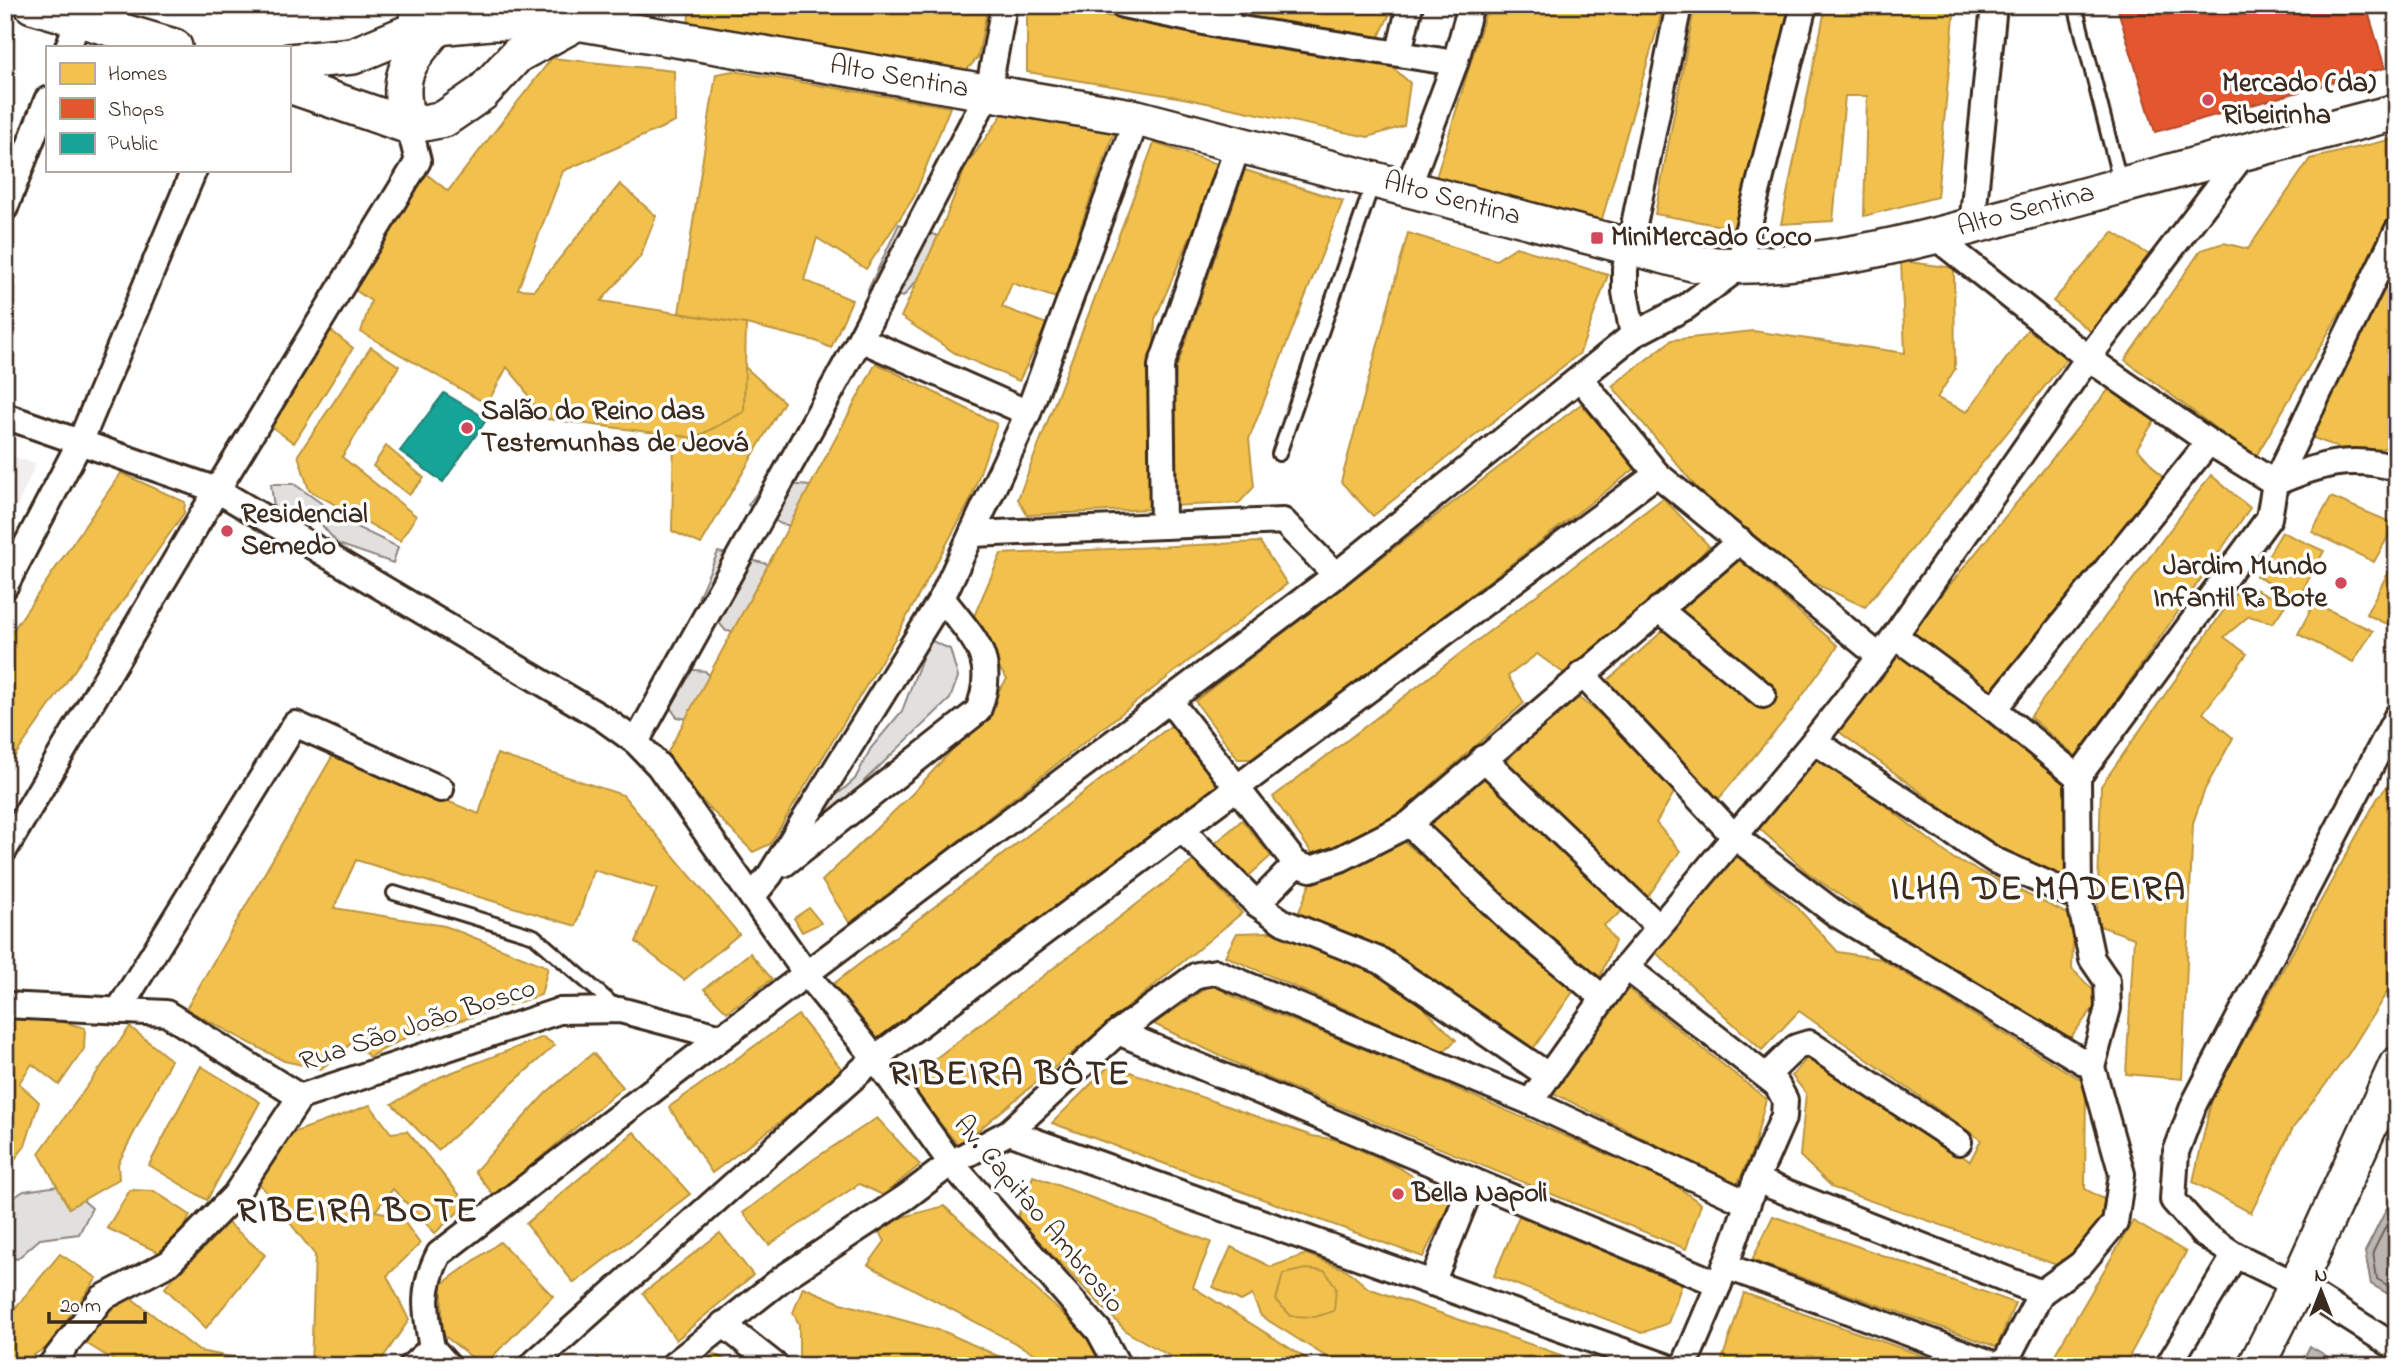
<svg xmlns="http://www.w3.org/2000/svg" width="2402" height="1371" viewBox="0 0 2402 1371" font-family="'Indie Flower',sans-serif">
<style>
.built{fill:#f1efee}
.green{fill:#e2e0de;stroke:#8e857e;stroke-width:2}
.water{fill:#bcb6b3;stroke:#887e77;stroke-width:2}
.homes{fill:#f2c14e;stroke:#bb9440;stroke-width:2}
.shops{fill:#e4572e;stroke:#b14a29;stroke-width:2}
.public{fill:#17a398;stroke:#227f73;stroke-width:2}
.lines{fill:none;stroke-linecap:round;stroke-linejoin:round}
.shore{stroke:#6f625a;stroke-width:2}
.service-casing{stroke:#3b2a1e;stroke-width:18}
.minor-casing{stroke:#3b2a1e;stroke-width:30}
.secondary-casing{stroke:#3b2a1e;stroke-width:40}
.service{stroke:#fff;stroke-width:12}
.minor{stroke:#fff;stroke-width:24}
.secondary{stroke:#fff;stroke-width:35}
.poi-dot{fill:#d1495b;stroke:#fff;stroke-width:2.5}
.labels{text-anchor:middle;dominant-baseline:central;stroke-width:7;stroke-linejoin:round;paint-order:stroke}
.street-label{font-size:28px;fill:#3b2a1e;stroke:#fff}
.poi-label{font-size:28px;font-weight:bold;fill:#3b2a1e;stroke:#fff;text-anchor:start}
.district-label{font-size:35px;font-weight:bold;letter-spacing:2px;fill:#3b2a1e;stroke:#fff}
</style>
<rect width="100%" height="100%" fill="#fff"/>
<filter id="ink" filterUnits="userSpaceOnUse"><feTurbulence type="fractalNoise" baseFrequency=".0143" numOctaves="2"/><feDisplacementMap in="SourceGraphic" scale="14" xChannelSelector="R" yChannelSelector="G"/><feConvolveMatrix kernelMatrix="1 2 1 2 8 2 1 2 1" color-interpolation-filters="sRGB"/></filter>
<g filter="url(#ink)">
<path class="built" d="M 5,454 L 36,464 L 5,533 Z"/>
<g class="green">
<path d="M 899,224 L 942,237 L 928,267 L 903,297 L 868,290 Z"/>
<path d="M 765,482 L 810,486 L 811,506 L 800,527 L 781,524 L 748,505 Z"/>
<path d="M 271,484 L 294,484 L 352,525 L 398,547 L 393,563 L 338,544 L 314,516 L 274,508 Z"/>
<path d="M 718,552 L 768,564 L 776,612 L 752,634 L 726,631 L 698,598 Z"/>
<path d="M 932,641 L 950,649 L 958,677 L 950,699 L 864,781 L 860,807 L 850,826 L 822,808 L 855,779 L 871,748 L 902,711 L 922,658 L 921,645 Z"/>
<path d="M 661,667 L 705,671 L 720,687 L 703,722 L 677,717 L 653,684 Z"/>
<path d="M 65,1185 L 92,1208 L 79,1234 L 40,1239 L 17,1259 L 5,1257 L 5,1203 L 24,1191 Z"/>
</g>
<g class="water">
<path d="M 2397,1188 L 2397,1299 L 2371,1284 L 2365,1252 Z"/>
<path d="M 2310,1346 L 2343,1366 L 2300,1366 Z"/>
</g>
<g class="homes">
<path d="M 690,5 L 988,5 L 978,57 L 966,71 L 688,26 Z"/>
<path d="M 1045,5 L 1391,66 L 1410,83 L 1404,126 L 1368,137 L 1183,98 L 1027,72 L 1027,15 Z"/>
<path d="M 1245,5 L 1394,5 L 1379,37 L 1269,24 L 1243,11 Z"/>
<path d="M 1488,5 L 1664,5 L 1600,226 L 1435,181 Z"/>
<path d="M 1695,5 L 1792,5 L 1734,228 L 1655,214 Z"/>
<path d="M 1826,5 L 1955,5 L 1937,197 L 1864,216 L 1867,96 L 1845,96 L 1833,221 L 1781,224 Z"/>
<path d="M 552,58 L 674,71 L 675,122 L 563,171 L 518,289 L 534,290 L 620,184 L 656,216 L 640,257 L 601,301 L 746,324 L 744,412 L 695,438 L 540,418 L 522,385 L 507,367 L 487,404 L 361,332 L 371,301 L 352,288 L 425,173 L 448,191 Z"/>
<path d="M 733,71 L 950,107 L 914,197 L 866,269 L 817,238 L 804,280 L 852,300 L 831,348 L 816,341 L 746,324 L 679,313 L 716,74 Z"/>
<path d="M 1004,112 L 1114,132 L 1081,225 L 1062,300 L 1012,283 L 1002,307 L 1047,324 L 1019,381 L 955,353 L 901,317 L 942,227 L 966,166 Z"/>
<path d="M 2397,138 L 2397,215 L 2255,458 L 2125,360 L 2201,250 L 2224,243 L 2248,249 L 2310,159 Z"/>
<path d="M 1154,143 L 1221,165 L 1155,319 L 1150,509 L 1027,515 L 1018,499 Z"/>
<path d="M 1245,170 L 1343,201 L 1249,439 L 1254,487 L 1239,503 L 1170,506 L 1176,369 Z"/>
<path d="M 2113,232 L 2159,261 L 2099,338 L 2053,301 Z"/>
<path d="M 1408,233 L 1496,260 L 1516,247 L 1608,275 L 1580,353 L 1373,516 L 1341,482 Z"/>
<path d="M 1901,261 L 1954,268 L 1955,369 L 1937,398 L 1967,412 L 2028,329 L 2067,359 L 1865,607 L 1805,579 L 1702,494 L 1612,386 L 1672,340 L 1753,331 L 1905,353 Z"/>
<path d="M 2397,267 L 2397,444 L 2377,450 L 2340,448 L 2308,436 Z"/>
<path d="M 324,325 L 353,348 L 294,443 L 269,425 Z"/>
<path d="M 371,347 L 399,366 L 342,457 L 416,516 L 400,541 L 309,490 L 298,455 Z"/>
<path d="M 876,363 L 997,424 L 970,501 L 897,635 L 770,844 L 753,852 L 663,761 Z"/>
<path d="M 745,367 L 784,402 L 701,544 L 672,531 L 674,435 L 695,438 L 744,412 Z"/>
<path d="M 2109,389 L 2155,420 L 2137,448 L 2167,482 L 1992,693 L 1909,635 Z"/>
<path d="M 1581,404 L 1637,467 L 1258,759 L 1238,759 L 1195,701 Z"/>
<path d="M 386,446 L 424,478 L 409,495 L 373,466 Z"/>
<path d="M 121,473 L 185,502 L 184,513 L 5,770 L 5,642 Z"/>
<path d="M 2211,475 L 2250,508 L 2077,757 L 2030,717 Z"/>
<path d="M 2331,497 L 2395,524 L 2374,562 L 2312,532 Z"/>
<path d="M 1663,498 L 1709,546 L 1660,601 L 1572,679 L 1537,654 L 1508,676 L 1524,703 L 1374,836 L 1312,853 L 1273,797 Z"/>
<path d="M 2282,532 L 2324,551 L 2298,599 L 2256,576 Z"/>
<path d="M 1260,542 L 1287,584 L 851,925 L 822,881 L 913,793 L 979,720 L 1007,679 L 984,647 L 974,616 L 1001,554 Z"/>
<path d="M 1734,555 L 1838,646 L 1788,716 L 1717,801 L 1607,681 L 1667,627 Z"/>
<path d="M 2397,556 L 2397,613 L 2390,626 L 2366,614 Z"/>
<path d="M 2243,583 L 2286,604 L 2273,623 L 2249,616 L 2224,637 L 2247,654 L 2203,713 L 2233,738 L 2205,789 L 2193,823 L 2182,1079 L 2126,1074 L 2134,938 L 2097,925 L 2101,786 Z"/>
<path d="M 2314,603 L 2373,631 L 2353,662 L 2298,634 Z"/>
<path d="M 1904,650 L 2070,789 L 2073,884 L 1988,842 L 1834,728 Z"/>
<path d="M 1574,694 L 1657,759 L 1675,791 L 1656,823 L 1680,851 L 1646,899 L 1505,766 L 1536,719 Z"/>
<path d="M 1176,722 L 1218,776 L 1215,791 L 876,1048 L 832,985 Z"/>
<path d="M 1815,751 L 1954,859 L 2074,917 L 2072,969 L 2101,998 L 2070,1038 L 1882,925 L 1807,872 L 1750,820 Z"/>
<path d="M 497,754 L 623,795 L 739,934 L 684,980 L 636,942 L 657,889 L 593,870 L 576,926 L 356,860 L 334,908 L 445,926 L 548,967 L 541,995 L 405,1038 L 369,1057 L 354,1041 L 321,1069 L 284,1061 L 186,1009 L 333,755 L 479,814 Z"/>
<path d="M 1468,773 L 1501,787 L 1628,907 L 1604,925 L 1615,941 L 1599,979 L 1442,850 L 1422,820 Z"/>
<path d="M 2397,774 L 2397,976 L 2349,1053 L 2293,1128 L 2251,1213 L 2193,1182 L 2212,1098 L 2377,799 Z"/>
<path d="M 1242,820 L 1271,856 L 1242,882 L 1211,847 Z"/>
<path d="M 1396,835 L 1577,986 L 1530,1053 L 1364,940 L 1296,919 L 1310,884 Z"/>
<path d="M 1732,852 L 1795,905 L 1838,952 L 1881,959 L 2086,1083 L 2085,1189 L 2107,1201 L 2096,1235 L 2066,1268 L 1833,1188 L 1800,1156 L 1806,1093 L 1792,1076 L 1807,1058 L 1970,1161 L 1981,1140 L 1799,1011 L 1762,1050 L 1655,952 Z"/>
<path d="M 1193,861 L 1242,913 L 959,1146 L 905,1082 Z"/>
<path d="M 809,908 L 821,923 L 802,932 L 794,918 Z"/>
<path d="M 1270,932 L 1378,963 L 1456,1040 L 1443,1052 L 1225,956 L 1237,933 Z"/>
<path d="M 750,953 L 772,979 L 727,1012 L 704,989 Z"/>
<path d="M 1212,984 L 1236,998 L 1374,1053 L 1671,1182 L 1701,1204 L 1686,1249 L 1254,1072 L 1154,1024 Z"/>
<path d="M 1627,988 L 1766,1099 L 1754,1147 L 1737,1185 L 1547,1090 Z"/>
<path d="M 798,1015 L 845,1073 L 712,1173 L 669,1107 Z"/>
<path d="M 5,1019 L 56,1020 L 85,1028 L 84,1049 L 59,1085 L 32,1064 L 19,1083 L 39,1102 L 25,1146 L 5,1172 Z"/>
<path d="M 130,1027 L 171,1060 L 118,1164 L 119,1179 L 69,1208 L 39,1153 Z"/>
<path d="M 543,1037 L 555,1045 L 438,1150 L 392,1104 L 440,1077 Z"/>
<path d="M 593,1053 L 623,1087 L 495,1197 L 475,1171 L 546,1093 Z"/>
<path d="M 1110,1065 L 1312,1136 L 1338,1140 L 1398,1167 L 1451,1200 L 1423,1257 L 1052,1123 Z"/>
<path d="M 201,1066 L 260,1102 L 207,1200 L 149,1165 Z"/>
<path d="M 370,1105 L 391,1133 L 407,1131 L 467,1204 L 435,1233 L 393,1189 L 375,1211 L 400,1216 L 420,1244 L 387,1276 L 409,1320 L 377,1366 L 311,1366 L 315,1255 L 252,1174 L 295,1132 Z"/>
<path d="M 877,1118 L 920,1165 L 883,1195 L 859,1184 L 769,1245 L 743,1213 L 814,1159 Z"/>
<path d="M 634,1132 L 690,1194 L 574,1283 L 526,1224 Z"/>
<path d="M 1033,1176 L 1211,1242 L 1193,1287 L 1318,1366 L 1188,1366 L 1127,1332 L 1017,1219 Z"/>
<path d="M 130,1190 L 154,1191 L 190,1215 L 175,1252 L 162,1254 L 107,1228 Z"/>
<path d="M 944,1206 L 1093,1341 L 1100,1366 L 1058,1366 L 868,1265 L 885,1241 L 879,1232 L 903,1217 Z"/>
<path d="M 1519,1216 L 1682,1284 L 1668,1323 L 1642,1333 L 1494,1276 Z"/>
<path d="M 1773,1216 L 2015,1303 L 1997,1347 L 1752,1260 Z"/>
<path d="M 221,1217 L 265,1255 L 206,1328 L 165,1288 Z"/>
<path d="M 2133,1221 L 2186,1252 L 2124,1366 L 2048,1366 Z"/>
<path d="M 720,1233 L 753,1275 L 676,1340 L 643,1293 Z"/>
<path d="M 500,1242 L 553,1296 L 483,1366 L 442,1334 L 442,1284 Z"/>
<path d="M 1231,1247 L 1271,1267 L 1306,1254 L 1347,1270 L 1368,1288 L 1561,1355 L 1557,1366 L 1341,1366 L 1261,1316 L 1252,1295 L 1241,1301 L 1213,1287 Z"/>
<path d="M 60,1254 L 97,1278 L 47,1347 L 15,1366 L 5,1351 L 5,1320 Z"/>
<path d="M 1306,1269 L 1325,1271 L 1336,1287 L 1334,1311 L 1315,1317 L 1291,1316 L 1276,1300 L 1283,1274 Z"/>
<path d="M 803,1287 L 841,1303 L 945,1332 L 1020,1366 L 816,1366 L 799,1362 L 799,1324 L 793,1313 Z"/>
<path d="M 121,1290 L 199,1351 L 280,1366 L 118,1363 L 81,1340 Z"/>
<path d="M 1744,1293 L 1952,1366 L 1720,1366 Z"/>
<path d="M 714,1354 L 737,1366 L 699,1366 Z"/>
<path d="M 598,1358 L 604,1366 L 589,1366 Z"/>
</g>
<path class="shops" d="M 2136,5 L 2366,5 L 2385,68 L 2155,132 L 2118,10 Z"/>
<path class="public" d="M 444,393 L 487,419 L 443,482 L 400,451 Z"/>
<g class="lines">
<path class="shore" d="M 2397,1204 L 2373,1252 L 2377,1279 L 2397,1291"/>
<defs>
<g id="service">
<path d="M 2075,5 L 2121,185"/>
<path d="M 1279,454 L 1373,183"/>
<path d="M 394,893 L 534,936 L 617,1008"/>
</g>
<g id="minor">
<path d="M 1123,5 L 1223,26 L 1455,63"/>
<path d="M 1223,26 L 1230,5"/>
<path d="M 406,34 L 418,5"/>
<path d="M 68,47 L 79,19"/>
<path d="M 1399,52 L 1410,5"/>
<path d="M 2245,152 L 2088,358 L 2209,442 L 2275,483 L 2397,231"/>
<path d="M 1408,188 L 1455,63 L 1471,5"/>
<path d="M 5,208 L 47,100"/>
<path d="M 1972,226 L 1994,5"/>
<path d="M 1633,335 L 1625,292 L 1625,269 L 1679,5"/>
<path d="M 860,339 L 1028,413"/>
<path d="M 5,416 L 217,490 L 604,719 L 636,742 L 659,766 L 805,972 L 875,1058 L 951,1163 L 1099,1331 L 1118,1366"/>
<path d="M 1163,526 L 1161,366 L 1239,143"/>
<path d="M 972,534 L 1283,521 L 1336,575"/>
<path d="M 5,586 L 81,440 L 194,170"/>
<path d="M 1659,609 L 1763,695"/>
<path d="M 1895,636 L 1994,709 L 2078,777"/>
<path d="M 1880,657 L 2088,358 L 1933,235"/>
<path d="M 1582,674 L 1735,837 L 1836,914 L 2092,1067"/>
<path d="M 1169,700 L 1296,864 L 1311,869 L 1340,859 L 1409,824 L 1740,541"/>
<path d="M 1994,709 L 2209,442"/>
<path d="M 2397,716 L 2194,1104 L 2176,1152 L 2173,1200 L 2202,1233 L 2235,1255 L 2297,1285 L 2397,1348"/>
<path d="M 1814,741 L 1994,860 L 2079,898 L 2078,777 L 2269,518 L 2275,483 C 2319,464 2350,455 2397,468"/>
<path d="M 636,742 L 860,339 L 988,93 L 1004,5"/>
<path d="M 1483,758 L 1659,927"/>
<path d="M 1409,824 L 1513,923 L 1603,998"/>
<path d="M 1181,829 L 1257,904 L 1283,922 L 1381,961 L 1549,1076"/>
<path d="M 5,849 L 217,490 L 418,161 L 409,126"/>
<path d="M 784,864 L 978,711 C 999,657 973,639 942,598"/>
<path d="M 752,897 L 770,875 L 942,598 L 1028,413 L 1137,118"/>
<path d="M 1257,904 L 1296,864"/>
<path d="M 1626,967 L 1777,1085 L 1785,1100 L 1784,1116 L 1756,1180 L 1719,1284"/>
<path d="M 5,1005 L 166,1013 L 300,1097 L 559,1011 L 620,1010 L 722,1037 L 1336,575 L 1633,335 L 1686,307 L 1738,268 L 1804,5"/>
<path d="M 118,1011 L 295,724 L 441,789"/>
<path d="M 1118,1032 L 1719,1284 L 1684,1366"/>
<path d="M 1766,1076 L 1796,1047 L 1809,1043 L 1959,1142"/>
<path d="M 1530,1102 L 1626,967 L 1814,741 L 1880,657 L 1657,474"/>
<path d="M 1009,1132 L 1665,1366"/>
<path d="M 1756,1180 L 2041,1293 L 2003,1366"/>
<path d="M 1725,1266 L 1999,1366"/>
<path d="M 1432,1283 L 1473,1181"/>
<path d="M 2041,1293 L 2081,1264 L 2115,1223 L 2122,1174 L 2092,1067 L 2108,1008 L 2107,981 L 2092,959 L 2079,898"/>
<path d="M 723,1324 L 776,1366"/>
<path d="M 432,1348 C 425,1310 421,1289 439,1254 L 722,1037"/>
<path d="M 50,1366 L 102,1298 L 169,1263 L 235,1195 L 300,1097"/>
<path d="M 412,1366 L 432,1348 L 448,1366"/>
<path d="M 531,1366 L 875,1058 L 1657,474 L 1580,378"/>
<path d="M 672,1366 L 783,1278 L 906,1197 L 951,1163 L 1009,1132 L 1118,1032 L 1197,975 L 1216,972 L 1530,1102 L 1747,1203"/>
<path d="M 2168,1366 L 2235,1255"/>
</g>
<g id="secondary">
<path d="M 32,5 L 174,47"/>
<path d="M 289,62 L 353,56 L 406,34 L 437,27 L 490,22 L 577,22 L 1137,118 L 1696,264 C 1811,273 1928,238 2039,208 C 2158,176 2277,142 2397,112"/>
<path d="M 289,85 L 409,126 L 444,119 L 482,93 L 517,55 L 574,24"/>
<path d="M 409,126 C 394,77 407,63 437,27"/>
<path d="M 2256,1366 L 2297,1285 L 2397,1065"/>
</g>
</defs>
<use href="#service" class="service-casing"/>
<use href="#minor" class="minor-casing"/>
<use href="#secondary" class="secondary-casing"/>
<use href="#service" class="service"/>
<use href="#minor" class="minor"/>
<use href="#secondary" class="secondary"/>
</g>
</g>
<g class="poi-dot">
<circle cx="2208" cy="100" r="7"/>
<rect x="1590" y="231" width="14" height="14" rx="3.5"/>
<circle cx="467" cy="428" r="7"/>
<circle cx="227" cy="531" r="7"/>
<circle cx="2341" cy="583" r="7"/>
<circle cx="1398" cy="1194" r="7"/>
</g>
<g class="labels">
<g class="street-label">
<text transform="translate(899 78) rotate(10)">Alto Sentina</text>
<text transform="translate(1452 200) rotate(15)">Alto Sentina</text>
<text transform="translate(2026 211) rotate(-15)">Alto Sentina</text>
<text transform="translate(418 1026) rotate(-18)">Rua São João Bosco</text>
<text transform="translate(1038 1215) rotate(50)">Av. Capitao Ambrosio</text>
</g>
<g class="poi-label">
<text x="2222" y="84">Mercado (da)<tspan x="2222" dy="32">Ribeirinha</tspan></text>
<text x="1611" y="238">MiniMercado Coco</text>
<text x="481" y="412">Salão do Reino das<tspan x="481" dy="32">Testemunhas de Jeová</tspan></text>
<text x="241" y="515">Residencial<tspan x="241" dy="32">Semedo</tspan></text>
<text x="2327" y="567" text-anchor="end">Jardim Mundo<tspan x="2327" dy="32">Infantil Rª Bote</tspan></text>
<text x="1412" y="1194">Bella Napoli</text>
</g>
<g class="district-label">
<text x="2039" y="890">ILHA DE MADEIRA</text>
<text x="1010" y="1075">RIBEIRA BÔTE</text>
<text x="358" y="1212">RIBEIRA BOTE</text>
</g>
</g>
<rect width="2402" height="1371" fill="none" stroke="#fff" stroke-width="28"/>
<rect x="14" y="14" width="2374" height="1343" fill="none" stroke="#3b2a1e" stroke-width="2.5" filter="url(#ink)"/>
<rect x="46" y="46" width="245" height="126" fill="#ffffff" stroke="#b1aaa5" stroke-width="2"/>
<rect x="60" y="63" width="35" height="21" fill="#f2c14e" stroke="#b1aaa5" stroke-width="2"/>
<text x="108" y="80" font-size="21" fill="#3b2a1e">Homes</text>
<rect x="60" y="98" width="35" height="21" fill="#e4572e" stroke="#b1aaa5" stroke-width="2"/>
<text x="108" y="116" font-size="21" fill="#3b2a1e">Shops</text>
<rect x="60" y="133" width="35" height="21" fill="#17a398" stroke="#b1aaa5" stroke-width="2"/>
<text x="108" y="150" font-size="21" fill="#3b2a1e">Public</text>
<g transform="translate(2321 1291)" stroke="#ffffff" stroke-width="5" paint-order="stroke">
<path d="M0-5L12 26L0 18L-12 26Z" fill="#3b2a1e"/>
<text y="-10" font-size="19" font-weight="bold" text-anchor="middle" fill="#3b2a1e">N</text>
</g>
<path d="M49 1312v10h96v-10" fill="none" stroke="#3b2a1e" stroke-width="3.5"/>
<text x="60" y="1312" font-size="21" fill="#3b2a1e" stroke="#ffffff" stroke-width="5" paint-order="stroke">20 m</text>
</svg>
